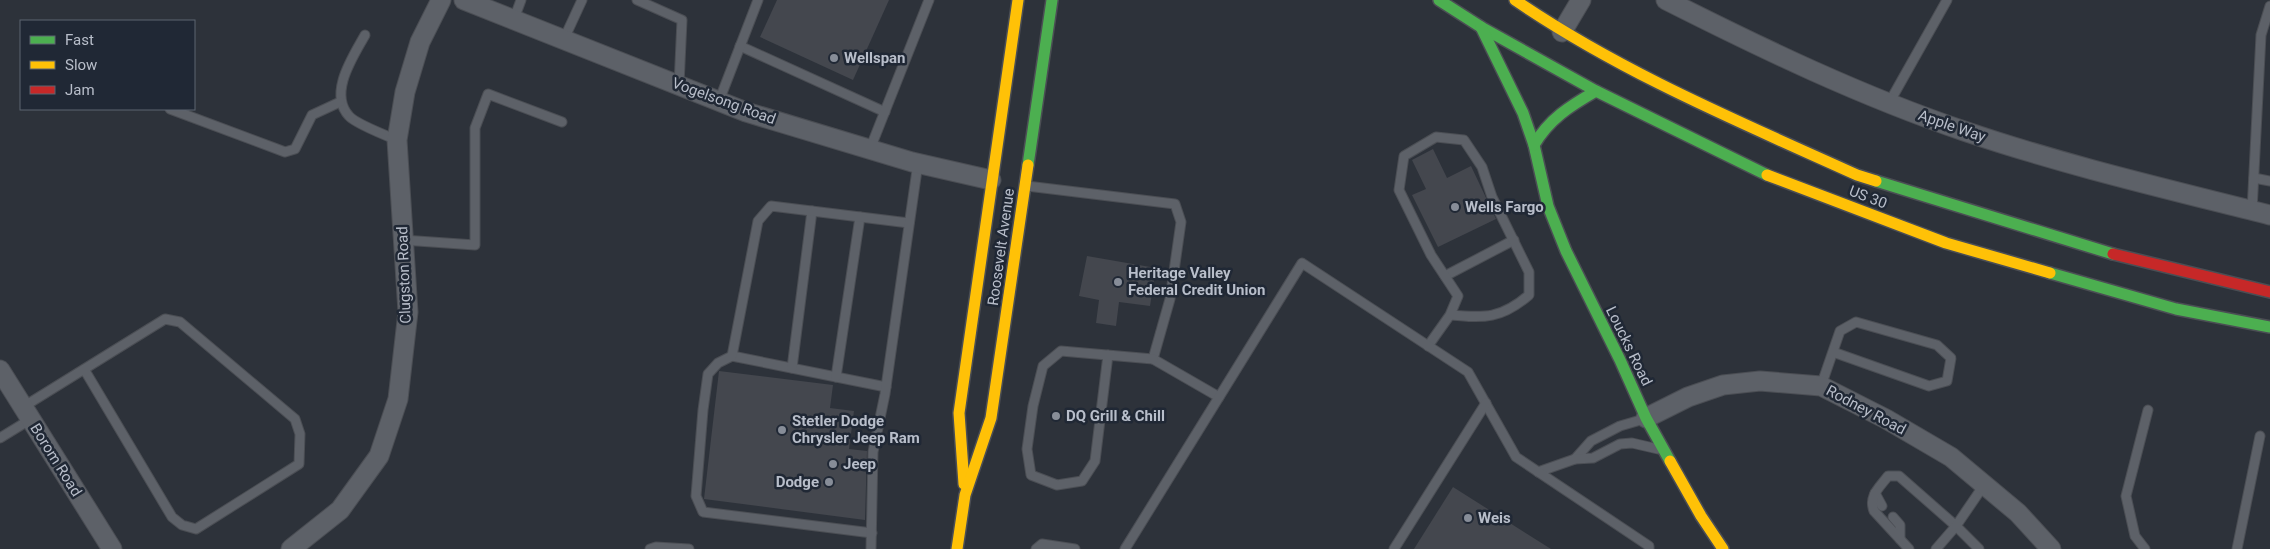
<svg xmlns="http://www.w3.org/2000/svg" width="2270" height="549" viewBox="0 0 2270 549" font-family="Roboto,sans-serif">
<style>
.building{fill:#44474e}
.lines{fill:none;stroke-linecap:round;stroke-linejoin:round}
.lane-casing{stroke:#4b4e54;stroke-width:11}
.street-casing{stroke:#4b4e54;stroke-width:21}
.fast-casing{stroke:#4b4e54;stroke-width:14}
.slow-casing{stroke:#4b4e54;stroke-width:14}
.jam-casing{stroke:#4b4e54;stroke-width:14}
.lane{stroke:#5d6168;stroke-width:9}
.street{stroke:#5d6168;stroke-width:19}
.fast{stroke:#4caf50;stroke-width:11}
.slow{stroke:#ffc107;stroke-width:11}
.jam{stroke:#c62828;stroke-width:11}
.poi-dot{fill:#878d98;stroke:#202835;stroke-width:2}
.labels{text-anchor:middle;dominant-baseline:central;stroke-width:5;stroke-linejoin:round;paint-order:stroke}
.poi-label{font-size:15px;font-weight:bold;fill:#b8beca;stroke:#202835;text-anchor:start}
.street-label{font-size:15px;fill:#b8beca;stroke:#202835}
</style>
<rect width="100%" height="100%" fill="#2d323a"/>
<g class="building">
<path d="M 777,0 L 889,0 L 853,80 L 760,37 Z"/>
<path d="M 1433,149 L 1447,178 L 1471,166 L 1496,219 L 1438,247 L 1412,195 L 1426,189 L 1412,160 Z"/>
<path d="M 1087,256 L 1156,268 L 1150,306 L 1119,302 L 1116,326 L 1096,323 L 1099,300 L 1079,296 Z"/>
<path d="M 719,371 L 833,385 L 830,408 L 854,411 L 849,449 L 867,451 L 865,520 L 704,499 Z"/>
<path d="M 1453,487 L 1551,549 L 1414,549 Z"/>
</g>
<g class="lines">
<defs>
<g id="lane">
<path d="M 637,0 L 682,20 L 679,85"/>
<path d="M 514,19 L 521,0"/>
<path d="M 365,35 C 353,57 328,93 349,116 C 355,123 387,136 397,140"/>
<path d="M 564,39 L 582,0"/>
<path d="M 740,46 L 885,112"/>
<path d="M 719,101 L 758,0"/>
<path d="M 1889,103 L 1947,0"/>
<path d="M 170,109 L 285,152 L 295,149 L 312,115 L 340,102"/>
<path d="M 870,149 L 929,0"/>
<path d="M 2254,178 L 2270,181"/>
<path d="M 1027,186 L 1175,204 L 1181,222 L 1170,299 L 1153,359 L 1219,397"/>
<path d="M 2252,211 L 2261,35 L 2270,6"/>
<path d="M 403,240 L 475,245 L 475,128 L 488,94 L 562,122"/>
<path d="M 1445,276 L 1514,240"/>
<path d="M 1428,346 L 1450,315 L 1458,296 L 1431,255 L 1399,190 L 1404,156 L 1436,137 L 1464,140 L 1482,167 L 1492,197 L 1529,272 L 1529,295 C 1501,319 1485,318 1450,315"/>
<path d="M 1108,355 L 1095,461 L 1082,481 L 1057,485 L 1031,475 L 1027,449 L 1033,406 L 1043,366 L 1061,351 L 1153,359"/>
<path d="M 732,356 L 886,387"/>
<path d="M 792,368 L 812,211"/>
<path d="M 836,377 L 860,217"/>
<path d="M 1821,386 L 1840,331 L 1856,322 L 1937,345 L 1951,358 L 1947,381 L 1929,386 L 1833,352"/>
<path d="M 23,407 L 165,319 L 180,322 L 295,419 L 300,434 L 299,464 L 196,529 L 182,525 L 172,517 L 84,369"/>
<path d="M 0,438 L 31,419"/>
<path d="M 1575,459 L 1591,441 L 1620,426 L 1644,419"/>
<path d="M 1538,472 L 1575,459 L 1593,458 L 1620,444 L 1632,443 L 1658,449"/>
<path d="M 1875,493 L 1882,506"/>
<path d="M 1893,517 L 1900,525 L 1900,539"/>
<path d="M 872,533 L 703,512 L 696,496 L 703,410 L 708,374 L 718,363 L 732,356 L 758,221 L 771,206 L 909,223"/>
<path d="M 650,549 L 656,547 L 689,549"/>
<path d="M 871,549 L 873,452 L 885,394 L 918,163"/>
<path d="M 1036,549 L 1042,544 L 1075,549"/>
<path d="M 1125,549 L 1302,263 L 1468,372 L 1516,457 L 1649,546 L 1649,549"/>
<path d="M 1394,549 L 1486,403"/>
<path d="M 1909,549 L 1874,511 C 1868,496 1880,487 1888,476 L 1899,476 L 1956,526 L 1979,549"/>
<path d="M 1936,549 L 1956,526 L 1984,485"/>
<path d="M 2145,549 L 2135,536 L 2126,496 L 2148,410"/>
<path d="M 2237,549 L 2260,436"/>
</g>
<g id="street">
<path d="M 464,0 L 746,112 L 912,162 L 991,180"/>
<path d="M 1666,0 C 1763,49 1861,96 1964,131 C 2064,165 2167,189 2270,215"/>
<path d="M 1562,32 L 1581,0"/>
<path d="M 0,370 L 112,549"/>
<path d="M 1646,418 L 1688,397 L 1723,385 L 1760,381 L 1821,386 L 1886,419 L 1951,457 L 2018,513 L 2051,549"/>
<path d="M 291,549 L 340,510 L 379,456 L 398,399 L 408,312 L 397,140 L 405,92 L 420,42 L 441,0"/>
</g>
<g id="fast">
<path d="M 1439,0 L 1481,27 L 1596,91 L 1767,175"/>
<path d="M 1481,27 L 1523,113 L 1534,145 L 1548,206 L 1566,251 L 1620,360 L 1646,418 L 1670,461"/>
<path d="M 1534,145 C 1549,119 1570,106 1596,91"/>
<path d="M 1028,165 L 1052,0"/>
<path d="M 1876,181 L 2113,254"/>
<path d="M 2050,273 L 2176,309 L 2270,327"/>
</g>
<g id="slow">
<path d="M 1515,0 C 1622,73 1740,122 1857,175 L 1876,181"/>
<path d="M 1767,175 L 1946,243 L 2050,273"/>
<path d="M 1670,461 L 1701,516 L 1723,549"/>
<path d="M 964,484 L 959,413 L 1018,0"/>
<path d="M 957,549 L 965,495 L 991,418 L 1028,165"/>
</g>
<path id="jam" d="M 2113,254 L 2270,292"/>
</defs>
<use href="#lane" class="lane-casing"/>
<use href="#street" class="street-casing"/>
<use href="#fast" class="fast-casing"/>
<use href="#slow" class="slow-casing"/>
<use href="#jam" class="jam-casing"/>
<use href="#lane" class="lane"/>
<use href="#street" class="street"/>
<use href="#fast" class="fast"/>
<use href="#slow" class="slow"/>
<use href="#jam" class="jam"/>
</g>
<g class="poi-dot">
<circle cx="834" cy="58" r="5"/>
<circle cx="1455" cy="207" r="5"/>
<circle cx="1118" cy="282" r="5"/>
<circle cx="1056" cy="416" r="5"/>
<circle cx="782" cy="430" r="5"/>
<circle cx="833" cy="464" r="5"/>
<circle cx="829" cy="482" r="5"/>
<circle cx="1468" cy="518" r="5"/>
</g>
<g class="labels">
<g class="poi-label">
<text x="844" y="58">Wellspan</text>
<text x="1465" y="207">Wells Fargo</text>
<text x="1128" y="273">Heritage Valley<tspan x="1128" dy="17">Federal Credit Union</tspan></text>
<text x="1066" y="416">DQ Grill &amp; Chill</text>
<text x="792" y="421">Stetler Dodge<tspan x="792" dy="17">Chrysler Jeep Ram</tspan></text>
<text x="843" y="464">Jeep</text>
<text x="819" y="482" text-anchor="end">Dodge</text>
<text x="1478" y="518">Weis</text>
</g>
<g class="street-label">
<text transform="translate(724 101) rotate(20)">Vogelsong Road</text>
<text transform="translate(1952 126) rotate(19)">Apple Way</text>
<text transform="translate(1868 197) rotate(21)">US 30</text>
<text transform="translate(1001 247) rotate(-82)">Roosevelt Avenue</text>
<text transform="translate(404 275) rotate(-92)">Clugston Road</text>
<text transform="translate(1629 346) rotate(64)">Loucks Road</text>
<text transform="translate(1866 410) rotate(28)">Rodney Road</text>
<text transform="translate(56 460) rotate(58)">Borom Road</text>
</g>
</g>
<rect x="20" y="20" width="175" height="90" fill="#202835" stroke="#5d6471"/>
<rect x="30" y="36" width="25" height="8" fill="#4caf50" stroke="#5d6471"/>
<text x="65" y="45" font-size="15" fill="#b8beca">Fast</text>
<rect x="30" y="61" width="25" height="8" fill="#ffc107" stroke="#5d6471"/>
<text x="65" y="70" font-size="15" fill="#b8beca">Slow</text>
<rect x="30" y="86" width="25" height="8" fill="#c62828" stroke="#5d6471"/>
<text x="65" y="95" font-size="15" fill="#b8beca">Jam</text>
</svg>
